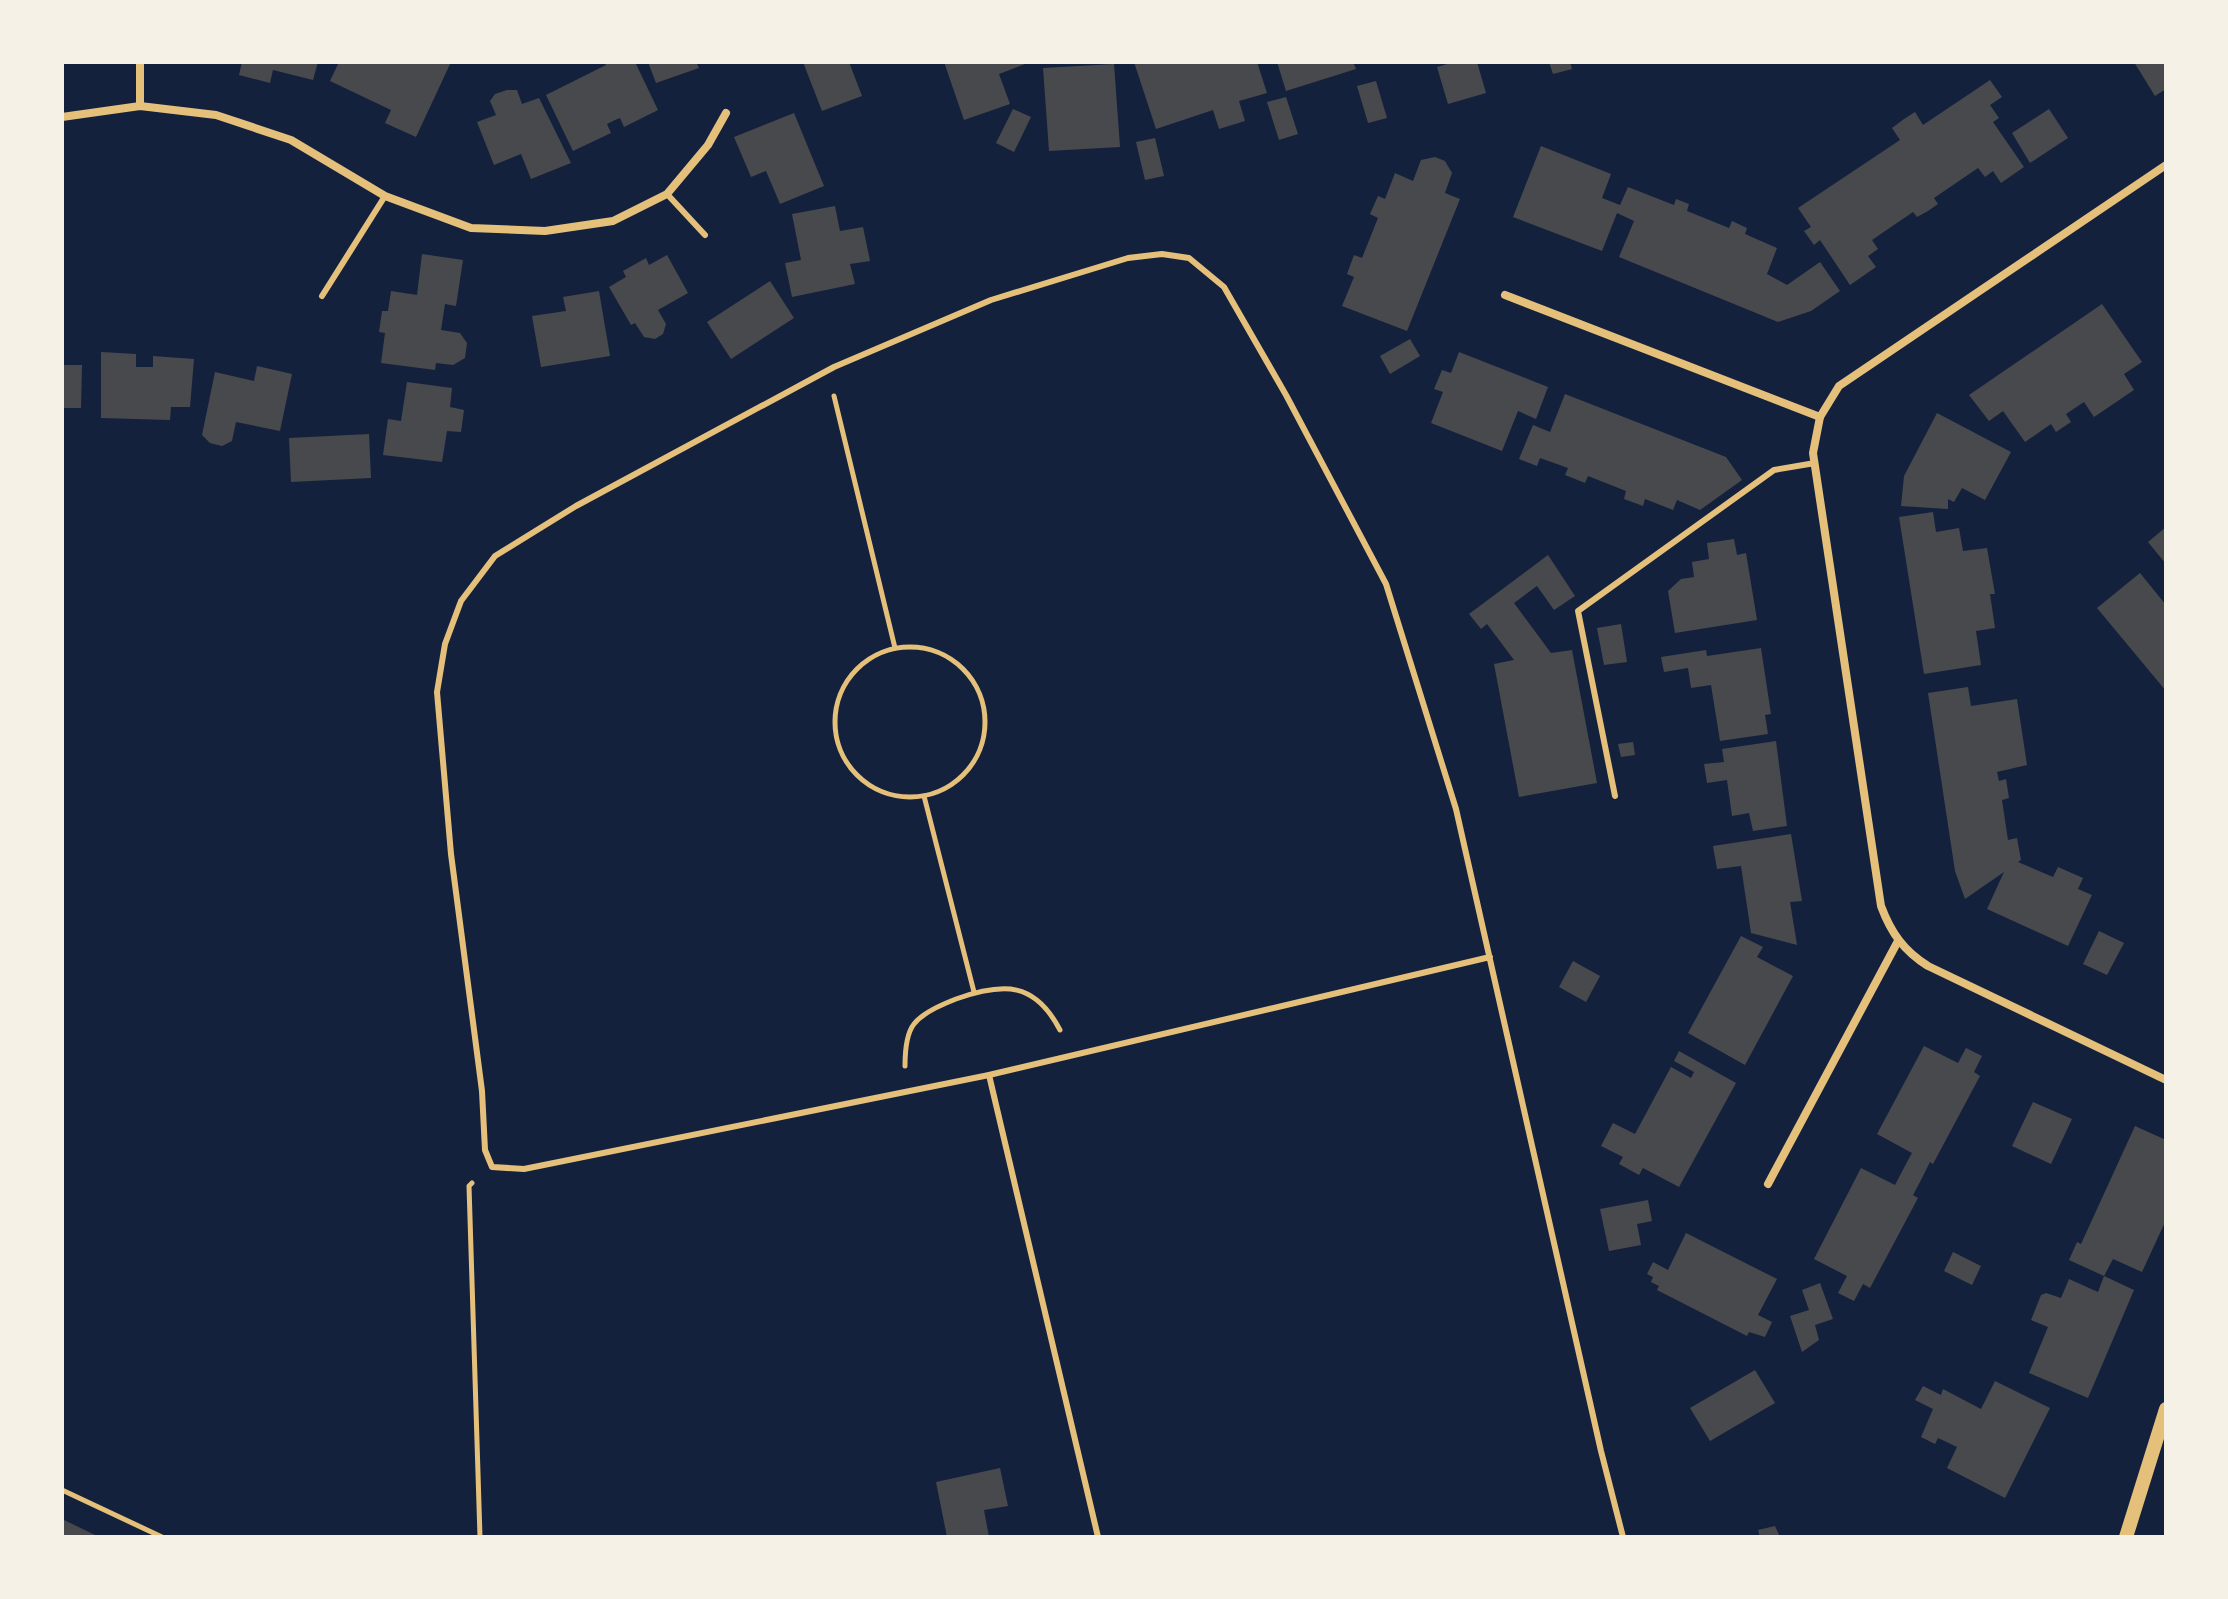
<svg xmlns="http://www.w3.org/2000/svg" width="2228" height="1599" viewBox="0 0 2228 1599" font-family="'Varela Round',sans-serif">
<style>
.building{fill:#48494c}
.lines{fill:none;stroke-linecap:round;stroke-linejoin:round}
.path{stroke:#e5c07b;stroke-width:5}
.service{stroke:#e5c07b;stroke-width:6}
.minor{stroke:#e5c07b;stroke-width:8}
.tertiary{stroke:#e5c07b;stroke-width:14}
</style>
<rect width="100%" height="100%" fill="#14213d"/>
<g class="building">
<path d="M 242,62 L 318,62 L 313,80 L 273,70 L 270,83 L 239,75 Z"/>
<path d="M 339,62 L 451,62 L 416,137 L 385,123 L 391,110 L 330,81 Z"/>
<path d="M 604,62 L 635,62 L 658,110 L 624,127 L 620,118 L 615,120 L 607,124 L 611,133 L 573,151 L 546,95 L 606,65 Z"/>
<path d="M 648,62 L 696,62 L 699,68 L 656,83 Z"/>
<path d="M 803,62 L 849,62 L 862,96 L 822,111 Z"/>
<path d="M 944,62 L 1030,62 L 999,74 L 1010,104 L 964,120 Z"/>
<path d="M 1134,62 L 1257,62 L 1267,93 L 1239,101 L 1245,121 L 1219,129 L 1213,110 L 1156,129 Z"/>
<path d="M 1277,62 L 1353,62 L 1356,69 L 1286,91 Z"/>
<path d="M 1454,62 L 1477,62 L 1486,93 L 1448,104 L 1437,67 Z"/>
<path d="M 1549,62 L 1570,62 L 1572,69 L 1553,74 Z"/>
<path d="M 2134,62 L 2166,62 L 2166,89 L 2155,96 Z"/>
<path d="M 1114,64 L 1120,147 L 1049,151 L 1043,68 Z"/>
<path d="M 1990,80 L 2002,97 L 1990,105 L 1999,118 L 1993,122 L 2024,167 L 2001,183 L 1993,171 L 1985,177 L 1978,168 L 1934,198 L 1938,204 L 1928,211 L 1917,217 L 1913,212 L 1872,240 L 1878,249 L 1868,256 L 1876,267 L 1850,285 L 1820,240 L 1814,245 L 1804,231 L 1811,227 L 1798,208 L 1900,140 L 1892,128 L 1904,119 L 1915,112 L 1923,125 Z"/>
<path d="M 1376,81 L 1387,118 L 1368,123 L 1357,86 Z"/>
<path d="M 507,90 L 517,90 L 522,104 L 539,98 L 571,163 L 531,179 L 521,154 L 494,165 L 477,122 L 496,115 L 490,101 L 495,94 Z"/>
<path d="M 1286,97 L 1298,134 L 1279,140 L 1267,102 Z"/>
<path d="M 1013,109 L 1031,117 L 1014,152 L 996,143 Z"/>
<path d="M 2049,109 L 2068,138 L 2030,163 L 2012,133 Z"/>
<path d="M 794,113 L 824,186 L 780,204 L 766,171 L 751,177 L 734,137 Z"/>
<path d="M 1155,138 L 1164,176 L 1145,180 L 1136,142 Z"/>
<path d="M 1541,146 L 1611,174 L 1602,198 L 1620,205 L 1628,187 L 1674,205 L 1676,199 L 1689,204 L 1687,211 L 1729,228 L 1732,221 L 1747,228 L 1745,234 L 1777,248 L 1767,274 L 1787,285 L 1820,262 L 1840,291 L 1811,311 L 1778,322 L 1619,257 L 1634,221 L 1617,213 L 1602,251 L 1513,217 Z"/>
<path d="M 1435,157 L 1445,161 L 1452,173 L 1445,193 L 1460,199 L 1407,331 L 1342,306 L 1354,277 L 1347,274 L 1354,255 L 1362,258 L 1378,218 L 1370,214 L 1378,196 L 1385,199 L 1395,173 L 1413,181 L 1421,160 Z"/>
<path d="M 835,206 L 840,231 L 863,227 L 870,261 L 850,264 L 855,284 L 792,297 L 785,263 L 801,260 L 792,214 Z"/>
<path d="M 422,254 L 463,260 L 456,306 L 445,304 L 441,330 L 460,333 L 467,343 L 465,358 L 453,365 L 436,363 L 435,370 L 381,363 L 385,333 L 379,332 L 382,311 L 388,311 L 391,291 L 417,295 Z"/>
<path d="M 667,255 L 688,293 L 658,310 L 666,324 L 663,334 L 655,339 L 644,337 L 635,323 L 631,325 L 609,287 L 626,277 L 623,271 L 646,258 L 649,265 Z"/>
<path d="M 770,281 L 794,318 L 731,359 L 707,322 Z"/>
<path d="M 599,291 L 610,356 L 541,367 L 532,316 L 566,311 L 563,297 Z"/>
<path d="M 2102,304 L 2142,362 L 2124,374 L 2134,390 L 2094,417 L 2084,402 L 2066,414 L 2071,422 L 2056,432 L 2051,424 L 2025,442 L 2003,411 L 1989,421 L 1969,395 Z"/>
<path d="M 1410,339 L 1420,356 L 1390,374 L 1380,356 Z"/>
<path d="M 101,352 L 136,354 L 136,367 L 153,367 L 153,356 L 194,359 L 190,407 L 171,407 L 170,420 L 101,418 Z"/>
<path d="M 1459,352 L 1548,387 L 1536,419 L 1518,411 L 1502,451 L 1431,423 L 1443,392 L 1434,389 L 1442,370 L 1451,373 Z"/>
<path d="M 62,365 L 82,365 L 81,408 L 62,408 Z"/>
<path d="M 257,366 L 292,374 L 280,431 L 236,422 L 232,441 L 222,446 L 210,443 L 202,435 L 215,372 L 254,381 Z"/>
<path d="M 407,382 L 452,388 L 450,407 L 464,410 L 461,432 L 447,431 L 442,462 L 383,455 L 388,419 L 401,421 Z"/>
<path d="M 1565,394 L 1726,457 L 1742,480 L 1700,510 L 1677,500 L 1673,510 L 1645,499 L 1643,506 L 1624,499 L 1626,491 L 1588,476 L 1585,483 L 1565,475 L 1568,468 L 1540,458 L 1537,466 L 1519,459 L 1533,425 L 1550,432 Z"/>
<path d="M 1937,413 L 2011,452 L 1985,500 L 1962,488 L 1954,502 L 1948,499 L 1948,509 L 1901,506 L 1904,476 Z"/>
<path d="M 369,434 L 371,478 L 291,482 L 289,438 Z"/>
<path d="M 1933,512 L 1936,532 L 1959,528 L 1963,551 L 1987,548 L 1995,594 L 1990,594 L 1995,628 L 1976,631 L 1981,665 L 1924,674 L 1899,517 Z"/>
<path d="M 2166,527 L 2166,564 L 2148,542 Z"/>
<path d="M 1734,539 L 1737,555 L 1746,553 L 1757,620 L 1675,633 L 1668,591 L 1681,579 L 1694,577 L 1692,562 L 1709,559 L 1707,543 Z"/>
<path d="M 1548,555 L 1575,596 L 1554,610 L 1537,586 L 1514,603 L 1551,653 L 1572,650 L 1597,783 L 1519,797 L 1494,664 L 1514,660 L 1487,624 L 1481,629 L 1469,614 Z"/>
<path d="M 2140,573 L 2166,605 L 2166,691 L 2097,608 Z"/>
<path d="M 1621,624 L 1627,662 L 1604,665 L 1597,628 Z"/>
<path d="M 1761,648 L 1771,714 L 1765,715 L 1768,734 L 1720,741 L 1711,685 L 1691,688 L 1688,668 L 1664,672 L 1661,657 L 1706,650 L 1707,656 Z"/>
<path d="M 1968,687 L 1971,706 L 2017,699 L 2027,765 L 1997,772 L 1999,781 L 2006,779 L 2009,798 L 2002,800 L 2008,840 L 2017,838 L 2021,860 L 2018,862 L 2053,877 L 2058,867 L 2083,878 L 2078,889 L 2092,895 L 2068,946 L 1987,909 L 2004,872 L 1965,899 L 1955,871 L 1928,693 Z"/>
<path d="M 1776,741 L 1787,826 L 1753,831 L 1749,813 L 1732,816 L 1727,780 L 1707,783 L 1704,764 L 1724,762 L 1722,749 Z"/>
<path d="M 1633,742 L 1635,755 L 1621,757 L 1618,744 Z"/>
<path d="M 1791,834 L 1802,901 L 1790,902 L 1797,945 L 1751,933 L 1741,866 L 1717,869 L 1713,846 Z"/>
<path d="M 2099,931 L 2124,943 L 2107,975 L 2083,964 Z"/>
<path d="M 1741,936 L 1763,947 L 1757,957 L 1793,976 L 1745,1065 L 1688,1033 Z"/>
<path d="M 1573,961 L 1600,976 L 1586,1002 L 1559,987 Z"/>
<path d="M 1924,1046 L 1958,1063 L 1966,1048 L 1982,1056 L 1974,1072 L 1980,1076 L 1933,1164 L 1930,1162 L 1921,1180 L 1913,1195 L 1918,1198 L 1870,1288 L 1863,1284 L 1854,1301 L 1838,1293 L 1847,1276 L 1814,1259 L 1861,1168 L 1895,1185 L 1907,1162 L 1912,1153 L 1877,1134 Z"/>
<path d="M 1679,1051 L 1736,1083 L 1679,1187 L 1643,1168 L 1639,1175 L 1619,1164 L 1623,1157 L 1601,1146 L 1613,1123 L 1635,1134 L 1671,1067 L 1691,1078 L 1694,1072 L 1674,1061 Z"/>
<path d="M 2033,1102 L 2072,1119 L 2051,1164 L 2012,1146 Z"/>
<path d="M 2135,1126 L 2166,1140 L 2166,1220 L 2142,1272 L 2113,1259 L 2104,1276 L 2134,1290 L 2088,1398 L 2029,1373 L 2048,1327 L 2031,1320 L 2041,1295 L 2046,1293 L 2061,1298 L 2069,1279 L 2098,1292 L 2104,1276 L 2069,1260 L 2077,1242 L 2081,1244 Z"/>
<path d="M 1648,1200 L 1652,1221 L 1637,1224 L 1641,1245 L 1609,1251 L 1600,1209 Z"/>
<path d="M 1686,1233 L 1777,1279 L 1758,1315 L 1772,1322 L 1765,1337 L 1749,1332 L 1747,1336 L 1657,1290 L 1659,1286 L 1651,1282 L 1653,1277 L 1647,1274 L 1653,1262 L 1668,1270 Z"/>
<path d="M 1953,1252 L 1981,1266 L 1972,1285 L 1944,1271 Z"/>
<path d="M 1820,1283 L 1833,1319 L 1815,1325 L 1819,1340 L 1802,1352 L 1790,1316 L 1809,1310 L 1802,1290 Z"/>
<path d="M 1755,1370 L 1775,1403 L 1710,1441 L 1690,1408 Z"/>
<path d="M 1995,1381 L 2050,1408 L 2005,1498 L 1947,1468 L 1957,1447 L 1938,1438 L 1935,1444 L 1921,1437 L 1933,1409 L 1915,1400 L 1923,1386 L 1941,1395 L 1943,1389 L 1981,1409 Z"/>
<path d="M 1000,1468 L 1008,1506 L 984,1510 L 989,1537 L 947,1537 L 936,1482 Z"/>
<path d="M 62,1519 L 95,1535 L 94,1537 L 62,1537 Z"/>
<path d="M 1775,1526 L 1780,1537 L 1760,1537 L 1758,1530 Z"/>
</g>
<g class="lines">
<g class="path">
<path d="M 834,396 L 895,648"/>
<circle cx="910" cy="722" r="75"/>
<path d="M 924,796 L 974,992"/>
<path d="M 905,1066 C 905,1053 906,1034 914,1024 C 923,1012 943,1004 956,999 C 1004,982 1035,982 1060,1030"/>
<path d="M 472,1183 L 469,1186 L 480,1537"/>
<path d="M 62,1490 L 162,1537"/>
</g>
<g class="service">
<path d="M 667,194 L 705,235"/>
<path d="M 322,296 L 385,196"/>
<path d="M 1615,796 L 1578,611 L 1774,470 L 1815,463"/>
<path d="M 1490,957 L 989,1075 L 524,1169 L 492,1167 L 485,1150 L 482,1091 L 451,854 L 437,692 L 445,644 L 461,601 L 495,556 L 576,506 L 834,367 L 991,300 L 1128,258 L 1162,254 L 1189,258 L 1224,287 L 1286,395 L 1386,584 L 1456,809 L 1601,1451 L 1623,1537"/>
<path d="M 989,1075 L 1098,1537"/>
</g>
<g class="minor">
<path d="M 140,62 L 140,106"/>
<path d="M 62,117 L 140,106 L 216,115 L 291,140 L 385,196 L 471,228 L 545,231 L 613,221 L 667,194 L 708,145 L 726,113"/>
<path d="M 2166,165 L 1839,386 L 1820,417 L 1813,453 L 1881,906 C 1891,933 1904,951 1928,966 L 2166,1080"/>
<path d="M 1505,295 L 1820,417"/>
<path d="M 1768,1184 L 1898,941"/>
</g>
<path class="tertiary" d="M 2126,1537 L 2166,1409"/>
</g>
<rect width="2228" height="1599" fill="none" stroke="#f6f1e7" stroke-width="128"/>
</svg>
